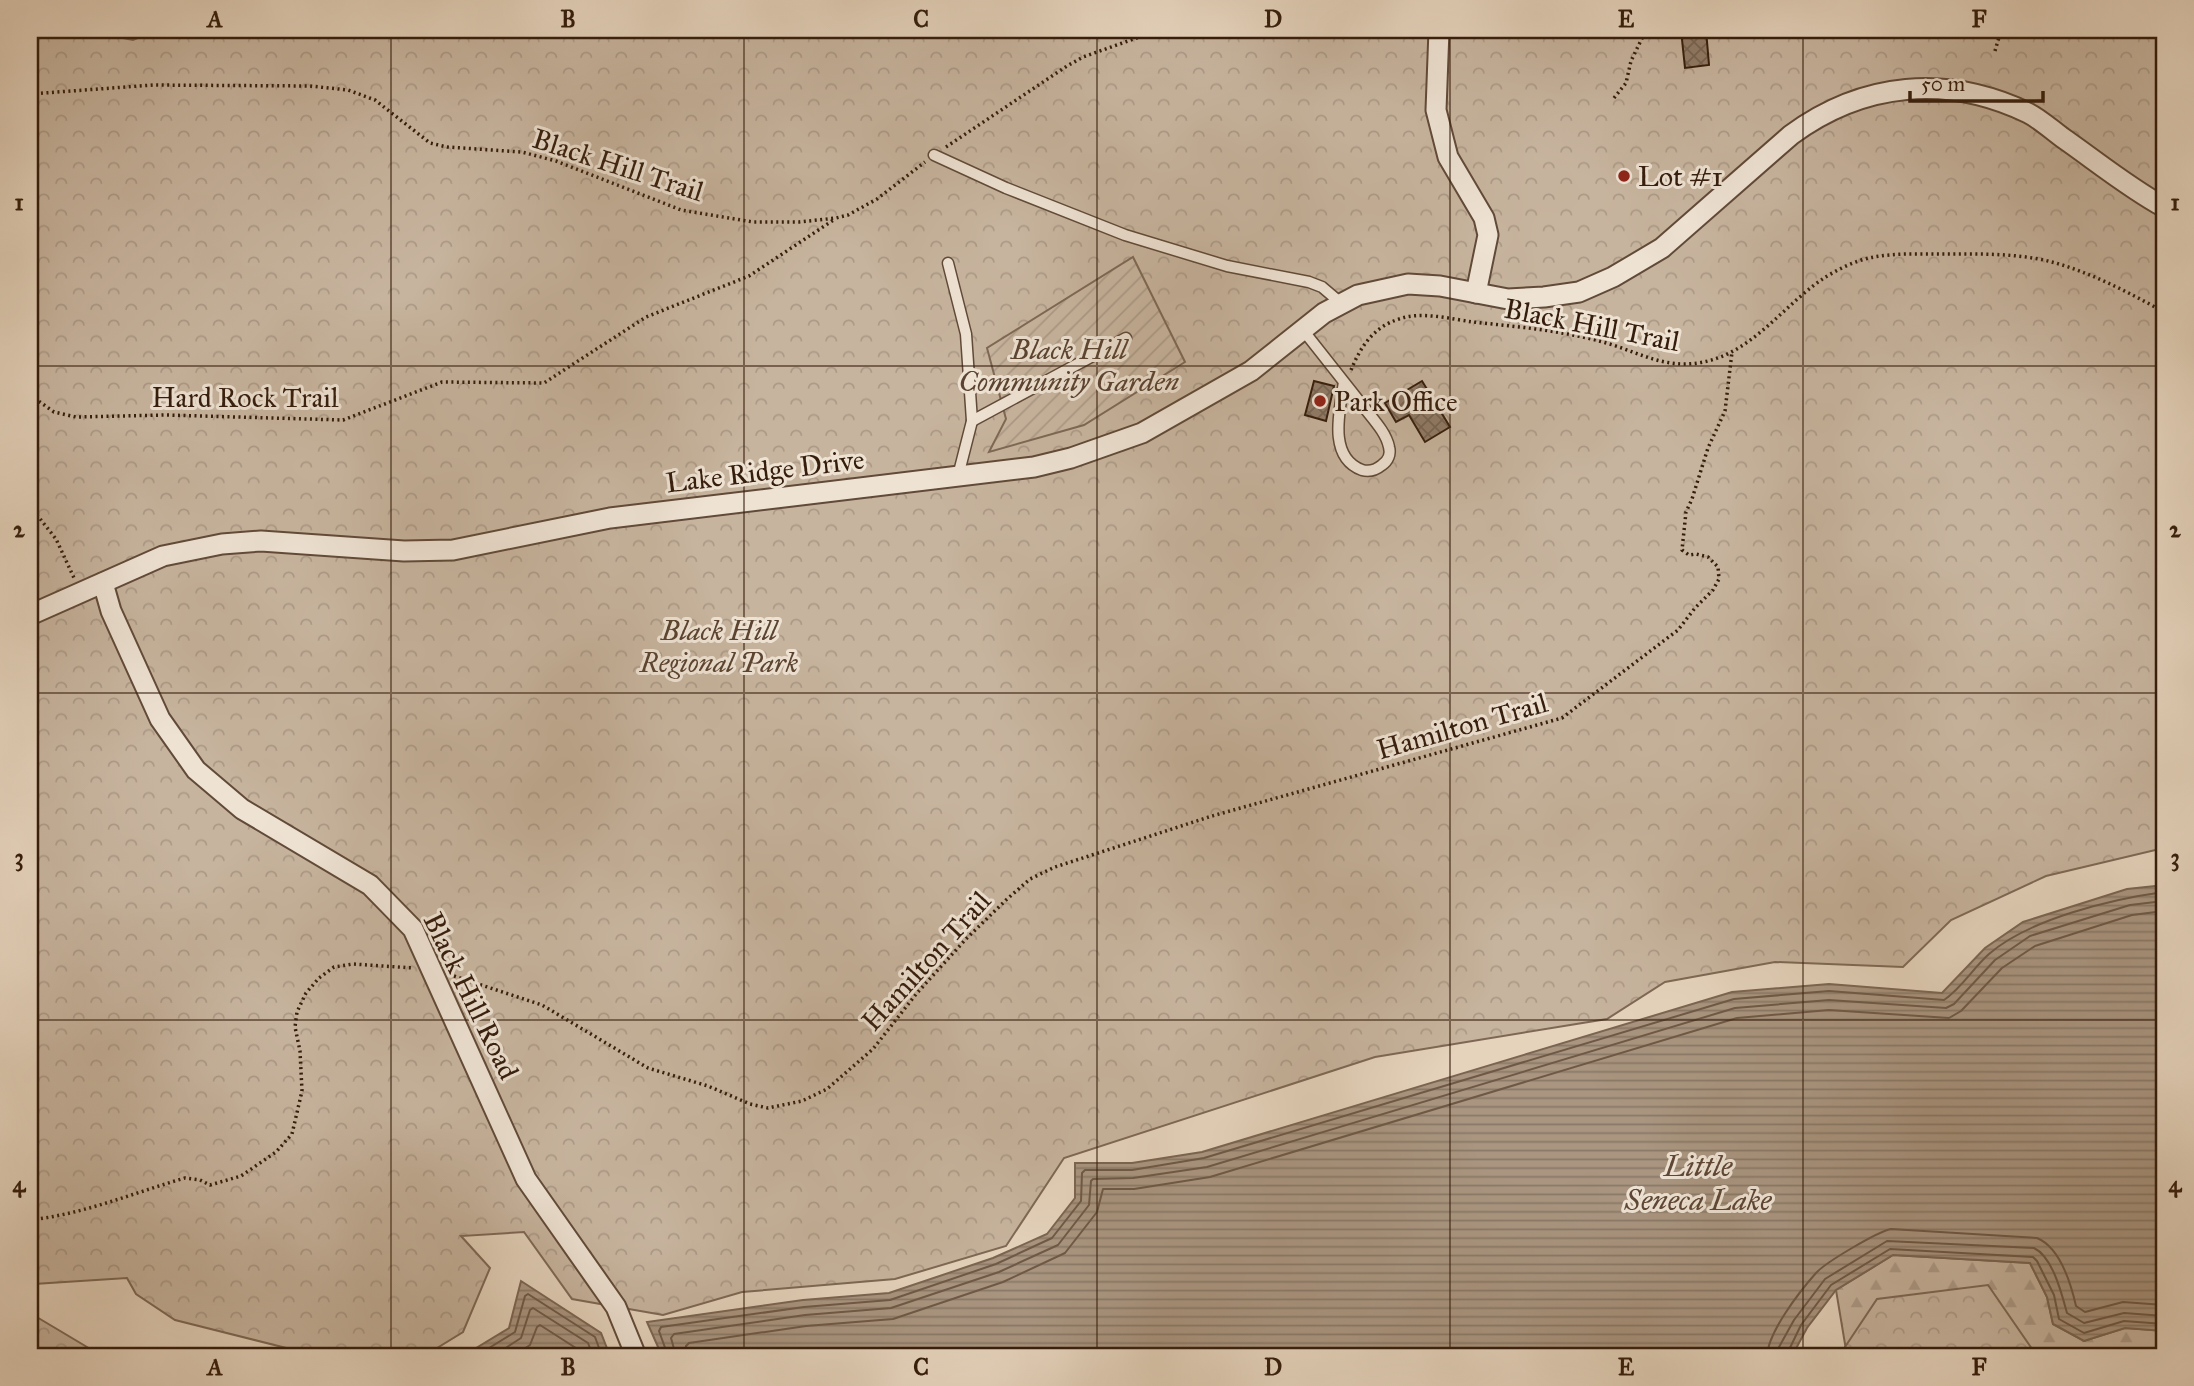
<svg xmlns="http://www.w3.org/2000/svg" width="2194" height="1386" viewBox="0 0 2194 1386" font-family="'IM FELL Great Primer',serif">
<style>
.forest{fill:url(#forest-firs);stroke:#7e6855;stroke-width:2}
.park{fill:url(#park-crowns);stroke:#7e6855;stroke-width:2}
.garden{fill:url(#garden-furrows);stroke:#7e6855;stroke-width:2}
.water{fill:url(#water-rules);stroke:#7b6552;stroke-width:2}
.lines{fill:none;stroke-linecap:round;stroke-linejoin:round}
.shore{stroke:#6f5946;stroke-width:2}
.building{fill:url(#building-cross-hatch);stroke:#351d0c;stroke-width:2}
.service-casing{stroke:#614a38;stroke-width:13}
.minor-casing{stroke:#614a38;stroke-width:23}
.path{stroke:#351d0c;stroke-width:3.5;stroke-dasharray:2 3.5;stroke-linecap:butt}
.service{stroke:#eee2d3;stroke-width:10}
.minor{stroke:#eee2d3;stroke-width:19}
.grid{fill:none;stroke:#351d0c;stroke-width:2;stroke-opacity:0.55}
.poi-dot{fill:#8f2418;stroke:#eee2d3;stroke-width:2.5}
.labels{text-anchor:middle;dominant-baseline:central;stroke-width:6;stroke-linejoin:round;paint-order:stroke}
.street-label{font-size:28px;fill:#351d0c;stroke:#eee2d3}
.poi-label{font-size:28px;fill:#351d0c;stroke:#eee2d3;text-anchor:start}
.park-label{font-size:28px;font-style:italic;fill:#5a4330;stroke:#eee2d3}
.water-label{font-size:30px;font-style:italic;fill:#5e4735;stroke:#eee2d3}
.neatline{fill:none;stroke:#351d0c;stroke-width:2.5}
.grid-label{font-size:23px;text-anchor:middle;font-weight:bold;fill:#351d0c}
</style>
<defs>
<pattern id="forest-firs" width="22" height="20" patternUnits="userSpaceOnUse" patternTransform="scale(1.75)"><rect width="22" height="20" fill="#c7b49e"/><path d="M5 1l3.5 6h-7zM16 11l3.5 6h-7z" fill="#ac9a87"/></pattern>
<pattern id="park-crowns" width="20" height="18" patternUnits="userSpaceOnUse" patternTransform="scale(1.75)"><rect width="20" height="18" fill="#c7b49e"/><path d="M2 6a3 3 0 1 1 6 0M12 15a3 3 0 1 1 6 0" fill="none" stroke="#ac9a87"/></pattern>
<pattern id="garden-furrows" width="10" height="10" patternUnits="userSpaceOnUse" patternTransform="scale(1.75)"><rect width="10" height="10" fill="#c7b49e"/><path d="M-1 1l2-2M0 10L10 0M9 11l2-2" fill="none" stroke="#ac9a87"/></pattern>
<pattern id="water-rules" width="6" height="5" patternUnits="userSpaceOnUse" patternTransform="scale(1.75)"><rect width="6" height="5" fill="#a99580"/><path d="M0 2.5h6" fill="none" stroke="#8a7967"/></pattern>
<pattern id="building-cross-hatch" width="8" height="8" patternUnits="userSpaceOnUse" patternTransform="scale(1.75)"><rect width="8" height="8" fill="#917c68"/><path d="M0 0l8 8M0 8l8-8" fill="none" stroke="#776554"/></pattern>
</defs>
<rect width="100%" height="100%" fill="#e5d3bc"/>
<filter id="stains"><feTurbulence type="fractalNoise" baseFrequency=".00286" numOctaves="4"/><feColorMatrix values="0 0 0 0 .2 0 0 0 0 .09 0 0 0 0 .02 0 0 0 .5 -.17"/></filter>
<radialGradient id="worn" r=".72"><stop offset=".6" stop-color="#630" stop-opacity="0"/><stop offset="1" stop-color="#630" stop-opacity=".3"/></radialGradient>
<path class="forest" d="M 1893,1255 L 2030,1263 L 2047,1297 L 2053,1324 L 2084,1341 L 2125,1328 L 2164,1331 L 2164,1356 L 1847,1356 L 1836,1290 Z"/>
<g class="park">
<path d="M 30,30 L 82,30 L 133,40 L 157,30 L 2164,30 L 2164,848 L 2046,876 L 1951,920 L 1903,967 L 1775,962 L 1665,982 L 1607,1019 L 1375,1057 L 1064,1158 L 1006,1246 L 895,1279 L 742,1292 L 663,1315 L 572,1299 L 524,1232 L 461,1236 L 490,1268 L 463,1332 L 424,1356 L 318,1356 L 175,1320 L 136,1294 L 127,1278 L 34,1284 L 30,1292 Z"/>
<path d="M 1988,1285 L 2037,1356 L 1839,1356 L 1877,1299 Z"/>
<path d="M 30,1313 L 102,1356 L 30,1356 Z"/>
</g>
<path class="garden" d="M 1133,257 L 1185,362 L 1084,425 L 989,452 L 1006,419 L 987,348 Z"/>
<g class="water">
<path d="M 2164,885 L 2164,1331 L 2125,1328 L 2084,1341 L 2053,1324 L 2047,1297 L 2030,1263 L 1893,1255 L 1836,1290 L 1807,1328 L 1792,1356 L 662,1356 L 647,1322 L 803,1300 L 889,1293 L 993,1258 L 1047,1234 L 1075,1198 L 1075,1163 L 1132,1163 L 1202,1152 L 1732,992 L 1829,984 L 1942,993 L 1985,948 L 2023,922 L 2127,889 Z"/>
<path d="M 521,1281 L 601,1333 L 610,1356 L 463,1356 L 509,1328 Z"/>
</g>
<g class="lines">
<g class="shore">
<path d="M 476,1356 L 515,1332 L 525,1296 L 528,1294 L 595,1337 L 602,1356"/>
<path d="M 493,1356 L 521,1338 L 530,1310 L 533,1308 L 588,1343 L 593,1356"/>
<path d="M 513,1356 L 530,1345 L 537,1327 L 540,1325 L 579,1350 L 582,1356"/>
<path d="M 668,1356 L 659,1331 L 661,1327 L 804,1307 L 890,1300 L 996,1264 L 1052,1238 L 1081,1201 L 1082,1173 L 1085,1170 L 1132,1170 L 1204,1158 L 1734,999 L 1829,991 L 1944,1000 C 1962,988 1973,968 1989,954 C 2029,919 2112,899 2164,892"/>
<path d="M 676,1356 L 671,1338 L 674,1334 L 805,1315 L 891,1308 L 999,1272 L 1058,1245 L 1089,1205 L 1091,1181 L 1093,1179 L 1133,1178 L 1207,1167 L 1735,1008 L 1829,1000 L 1946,1008 L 1954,1004 L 1995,960 L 2030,936 L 2130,905 L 2164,901"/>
<path d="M 687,1356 L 686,1346 L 689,1343 L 806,1326 L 893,1319 L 1003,1282 L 1065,1253 L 1097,1212 L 1103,1189 L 1134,1189 L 1210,1177 L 1737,1018 L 1829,1010 L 1949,1018 L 1961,1011 L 2002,968 L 2035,946 L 2132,915 L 2164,911"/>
<path d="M 1767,1356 C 1768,1332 1800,1291 1816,1273 C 1826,1262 1877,1232 1891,1229 L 2037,1238 C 2061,1248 2071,1284 2076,1306 L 2085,1312 L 2123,1302 L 2164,1305"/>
<path d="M 1778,1356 L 1779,1347 L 1794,1320 L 1825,1279 L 1887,1241 L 2034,1248 C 2053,1257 2062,1295 2067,1313 L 2084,1323 L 2124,1313 L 2164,1316"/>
<path d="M 1786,1356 L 1801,1325 L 1831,1285 L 1890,1249 L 2033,1257 L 2037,1261 L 2054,1295 L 2059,1319 L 2084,1333 L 2124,1321 L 2164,1324"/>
</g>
</g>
<g class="building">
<path d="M 1681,30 L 1706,30 L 1709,65 L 1685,68 Z"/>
<path d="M 1314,381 L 1334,386 L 1326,421 L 1305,415 Z"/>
<path d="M 1422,381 L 1450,427 L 1425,442 L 1409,415 L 1396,422 L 1385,403 Z"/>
</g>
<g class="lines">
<defs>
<g id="service">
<path d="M 934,155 L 1006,188 L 1125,235 L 1227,266 L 1309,282 L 1322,287 L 1342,304"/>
<path d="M 948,263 L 966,334 L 972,421 L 958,476"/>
<path d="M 1303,330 C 1323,355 1343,381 1363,406 C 1372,418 1386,432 1389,447 C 1391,454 1388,461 1382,465 C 1376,470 1369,472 1362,470 C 1327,457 1340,409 1344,382"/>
<path d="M 972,421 L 1126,338"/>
</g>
<g id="minor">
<path d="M 1439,30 L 1436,110 L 1448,157 L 1484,218 L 1488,235 L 1476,293"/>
<path d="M 103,583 L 111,611 L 160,719 L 196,770 L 242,809 L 370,885 L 413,929 L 526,1179 L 616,1307 L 636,1356"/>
<path d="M 30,615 L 163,556 L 222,544 L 261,541 L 404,551 L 453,550 L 610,518 L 1034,467 L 1071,458 L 1142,433 L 1251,371 L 1324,313 L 1358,295 L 1408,284 L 1440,286 L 1508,299 L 1544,297 L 1579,292 L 1613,277 L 1662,248 L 1791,135 C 1863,82 1947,74 2028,113 C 2040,119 2052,130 2063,138 C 2096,161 2129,188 2164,207"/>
</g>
</defs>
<use href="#service" class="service-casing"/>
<use href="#minor" class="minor-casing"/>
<g class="path">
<path d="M 2023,30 L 2024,30"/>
<path d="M 1995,51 L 2001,30"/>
<path d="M 30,94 L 153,85 L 310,86 L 348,90 L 375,100 L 430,143 L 447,147 L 522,152 L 556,161 L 681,210 L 753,222 L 799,222 L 836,218 L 848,215 L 877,199 L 925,162"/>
<path d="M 1614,98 L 1626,83 L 1631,61 L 1646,30"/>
<path d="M 946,147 L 1067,66 L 1083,57 L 1159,30"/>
<path d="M 1351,370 C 1360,348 1373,327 1399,319 C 1421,311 1451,319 1473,322 C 1520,327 1568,331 1613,345 C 1637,353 1659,364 1685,364 C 1745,363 1776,312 1821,280 C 1836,270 1856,260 1874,257 C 1896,253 1920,254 1943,254 C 1978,254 2014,253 2048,261 C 2088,271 2128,292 2164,312"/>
<path d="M 30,395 L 54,412 L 76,417 L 166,415 L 343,420 L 442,382 L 544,383 L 646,317 L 749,276 L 835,219"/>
<path d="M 30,506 L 56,539 L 74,578"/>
<path d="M 454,976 L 542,1005 L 648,1068 L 708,1086 L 750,1104 L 768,1108 L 802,1101 L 827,1089 L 873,1049 L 917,993 L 966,939 L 1006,900 L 1030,879 L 1055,867 L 1212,816 L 1562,718 L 1678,630 L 1695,608 L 1713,590 L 1719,579 L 1718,567 L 1708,557 L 1696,554 L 1689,555 L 1682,550 L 1686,512 L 1692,499 L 1708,448 L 1725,411 L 1732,352"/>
<path d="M 30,1220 C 84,1214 133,1193 185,1178 L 200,1180 L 210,1185 L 241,1176 L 276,1152 L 292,1134 L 302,1091 L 300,1051 L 295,1027 L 297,1012 L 306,993 L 319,978 L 334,967 L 353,964 L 413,968"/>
</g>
<use href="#service" class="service"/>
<use href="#minor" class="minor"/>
</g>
<path class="grid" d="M 391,30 L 391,1356M 744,30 L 744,1356M 1097,30 L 1097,1356M 1450,30 L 1450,1356M 1803,30 L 1803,1356M 30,366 L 2164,366M 30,693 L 2164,693M 30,1020 L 2164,1020"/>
<g class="poi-dot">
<circle cx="1624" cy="176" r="7"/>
<circle cx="1320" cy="401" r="7"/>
</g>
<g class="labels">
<g class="street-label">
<text transform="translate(618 165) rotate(18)">Black Hill Trail</text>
<text transform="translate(1592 325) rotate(11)">Black Hill Trail</text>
<text x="245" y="397">Hard Rock Trail</text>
<text transform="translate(765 471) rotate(-7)">Lake Ridge Drive</text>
<text transform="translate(1462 726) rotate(-16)">Hamilton Trail</text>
<text transform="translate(926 961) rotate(-48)">Hamilton Trail</text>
<text transform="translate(471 996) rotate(64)">Black Hill Road</text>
</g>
<g class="poi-label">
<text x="1638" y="176">Lot #1</text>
<text x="1334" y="401">Park Office</text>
</g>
<g class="park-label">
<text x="1069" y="349">Black Hill<tspan x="1069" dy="32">Community Garden</tspan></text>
<text x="719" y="630">Black Hill<tspan x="719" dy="32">Regional Park</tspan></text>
</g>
<g class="water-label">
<text x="1698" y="1166">Little<tspan x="1698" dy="34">Seneca Lake</tspan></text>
</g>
</g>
<rect width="2194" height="1386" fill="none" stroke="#e5d3bc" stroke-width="77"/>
<path d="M1910 91v10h133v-10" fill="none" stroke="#351d0c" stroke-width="3.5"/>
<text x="1921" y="91" font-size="21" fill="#351d0c" stroke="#eee2d3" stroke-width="5" paint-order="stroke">50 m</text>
<rect x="38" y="38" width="2118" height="1310" class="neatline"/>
<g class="grid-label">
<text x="215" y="27">A</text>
<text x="568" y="27">B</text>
<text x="921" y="27">C</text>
<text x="1273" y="27">D</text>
<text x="1626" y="27">E</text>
<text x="1979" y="27">F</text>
<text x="19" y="210">1</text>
<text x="2175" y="210">1</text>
<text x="19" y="537">2</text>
<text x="2175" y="537">2</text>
<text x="19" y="865">3</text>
<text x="2175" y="865">3</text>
<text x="19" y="1192">4</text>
<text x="2175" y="1192">4</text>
<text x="215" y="1375">A</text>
<text x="568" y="1375">B</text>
<text x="921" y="1375">C</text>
<text x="1273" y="1375">D</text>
<text x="1626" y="1375">E</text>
<text x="1979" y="1375">F</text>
</g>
<rect width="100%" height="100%" filter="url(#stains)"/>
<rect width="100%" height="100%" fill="url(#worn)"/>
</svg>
